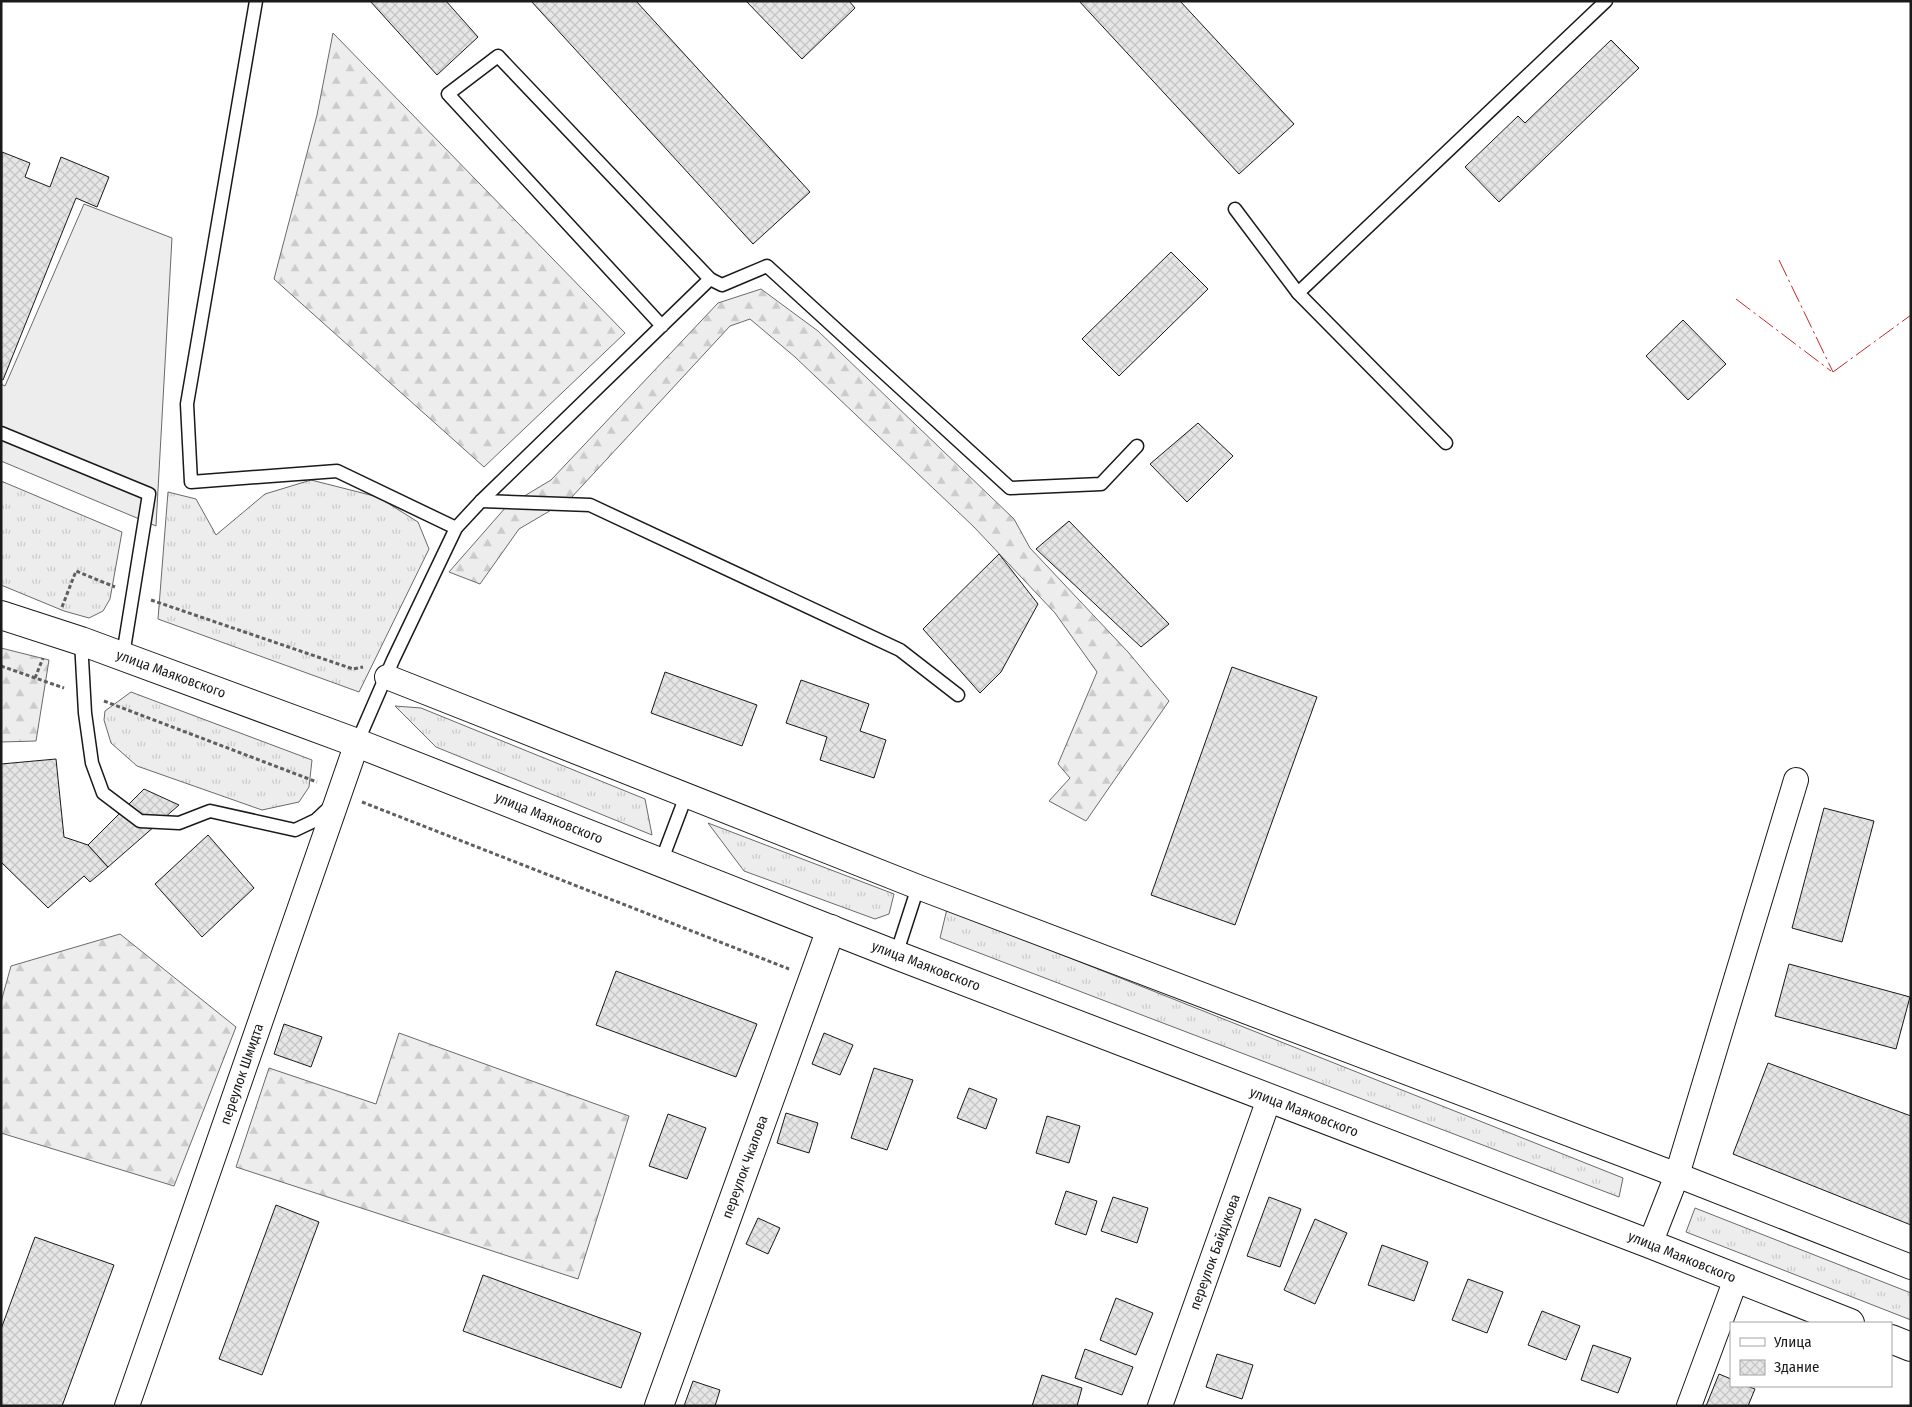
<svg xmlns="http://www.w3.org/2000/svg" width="1912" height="1407" viewBox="0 0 1912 1407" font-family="'Fira Sans Condensed',sans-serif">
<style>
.grass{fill:url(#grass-tufts);stroke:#6a6a6a}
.forest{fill:url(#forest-firs);stroke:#6a6a6a}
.built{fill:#ededed;stroke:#6a6a6a}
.building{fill:url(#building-cross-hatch);stroke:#1a1a1a}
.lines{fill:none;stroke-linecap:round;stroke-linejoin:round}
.service-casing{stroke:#1a1a1a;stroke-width:15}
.minor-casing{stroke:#1a1a1a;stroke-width:26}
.tertiary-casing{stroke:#1a1a1a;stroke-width:30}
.primary-casing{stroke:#1a1a1a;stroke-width:30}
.path{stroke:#5f5f5f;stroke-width:3;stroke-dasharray:4 2.5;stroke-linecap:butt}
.service{stroke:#fff;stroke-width:12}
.minor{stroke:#fff;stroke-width:24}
.tertiary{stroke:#fff;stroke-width:28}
.primary{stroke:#fff;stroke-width:28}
.power{stroke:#c62828;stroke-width:1;stroke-dasharray:18 4 2.5 4;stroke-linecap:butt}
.labels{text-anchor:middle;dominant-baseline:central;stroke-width:4;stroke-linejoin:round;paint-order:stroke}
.street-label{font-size:14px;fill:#1a1a1a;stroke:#fff}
</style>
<defs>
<pattern id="grass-tufts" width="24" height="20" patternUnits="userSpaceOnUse" patternTransform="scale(1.25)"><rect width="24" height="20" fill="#ededed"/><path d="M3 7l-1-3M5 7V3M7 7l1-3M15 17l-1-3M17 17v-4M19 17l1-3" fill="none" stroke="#cbcbcb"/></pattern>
<pattern id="forest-firs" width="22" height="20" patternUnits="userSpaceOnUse" patternTransform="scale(1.25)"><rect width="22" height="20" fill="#ededed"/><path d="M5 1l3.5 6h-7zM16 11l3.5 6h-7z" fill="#cbcbcb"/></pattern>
<pattern id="building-cross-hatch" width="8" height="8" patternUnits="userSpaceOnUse" patternTransform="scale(1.25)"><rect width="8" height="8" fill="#e6e6e6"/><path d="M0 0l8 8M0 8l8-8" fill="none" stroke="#c5c5c5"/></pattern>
</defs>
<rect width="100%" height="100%" fill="#fff"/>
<g class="grass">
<path d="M 311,480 L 378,497 L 418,522 L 429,549 L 359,692 L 158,619 L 168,492 L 196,499 L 216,535 L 265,494 Z"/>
<path d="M 1,481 L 122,532 L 110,599 L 103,611 L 89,618 L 64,611 L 1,585 Z"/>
<path d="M 131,692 L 312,760 L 309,787 L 299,802 L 262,810 L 137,766 L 111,743 L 104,720 L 105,711 Z"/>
<path d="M 395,706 L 421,708 L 645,799 L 652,835 L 436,747 Z"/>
<path d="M 708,823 L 894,894 L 889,914 L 875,919 L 744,871 Z"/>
<path d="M 947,909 L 1623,1178 L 1619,1197 L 940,938 Z"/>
<path d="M 1695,1208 L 1911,1293 L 1911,1320 L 1686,1232 Z"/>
</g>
<g class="forest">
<path d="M 333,33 L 625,333 L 484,467 L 274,279 L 317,115 Z"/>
<path d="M 761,289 L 818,331 L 1014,519 L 1030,548 L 1128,652 L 1169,701 L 1086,821 L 1049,801 L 1070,778 L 1058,764 L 1097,672 L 1055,613 L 974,527 L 795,357 L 750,319 L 730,326 L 570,499 L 519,529 L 480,584 L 449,572 L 506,507 L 551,480 L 718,303 Z"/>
<path d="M 1,648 L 49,660 L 36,741 L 1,742 Z"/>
<path d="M 120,934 L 236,1027 L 174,1186 L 1,1133 L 1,1002 L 11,966 Z"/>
<path d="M 399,1033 L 629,1116 L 578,1279 L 236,1167 L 269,1068 L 376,1104 Z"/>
</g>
<path class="built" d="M 84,204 L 172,238 L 156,526 L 1,461 L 1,384 L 5,386 Z"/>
<g class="building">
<path d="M 370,1 L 446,1 L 478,37 L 437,75 Z"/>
<path d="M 531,1 L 636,1 L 810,192 L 753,244 Z"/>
<path d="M 746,1 L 849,1 L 855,8 L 802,59 Z"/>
<path d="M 1079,1 L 1180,1 L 1294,124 L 1239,174 Z"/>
<path d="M 1611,40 L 1639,68 L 1499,202 L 1465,167 L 1518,116 L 1525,123 Z"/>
<path d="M 2,152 L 30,163 L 25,177 L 50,187 L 61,157 L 109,177 L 97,207 L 76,198 L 3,380 L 1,379 Z"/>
<path d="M 1171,252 L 1208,289 L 1119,376 L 1082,339 Z"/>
<path d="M 1683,320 L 1726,364 L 1688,400 L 1646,356 Z"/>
<path d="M 1198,423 L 1233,456 L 1187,502 L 1150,464 Z"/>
<path d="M 1069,521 L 1169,624 L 1141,647 L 1036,549 Z"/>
<path d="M 999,554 L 1038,604 L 1001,672 L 980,693 L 923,629 Z"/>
<path d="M 1232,667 L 1317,697 L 1235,925 L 1151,895 Z"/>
<path d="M 665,672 L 757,705 L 742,746 L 651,713 Z"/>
<path d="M 801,680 L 869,704 L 860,731 L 886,740 L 874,778 L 820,760 L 827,737 L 786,723 Z"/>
<path d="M 56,759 L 64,837 L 88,845 L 108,867 L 90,882 L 84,876 L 48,908 L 1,862 L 1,764 Z"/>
<path d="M 144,789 L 179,805 L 108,867 L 88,845 Z"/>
<path d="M 1824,808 L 1874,821 L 1842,942 L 1792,928 Z"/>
<path d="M 208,835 L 254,888 L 202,937 L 155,884 Z"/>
<path d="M 1789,964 L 1910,997 L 1896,1049 L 1775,1016 Z"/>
<path d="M 616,971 L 757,1024 L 736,1077 L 596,1025 Z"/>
<path d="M 284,1024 L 322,1037 L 311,1067 L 274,1054 Z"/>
<path d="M 824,1033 L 853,1045 L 840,1075 L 812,1064 Z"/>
<path d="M 1768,1063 L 1911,1116 L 1911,1225 L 1733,1154 Z"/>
<path d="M 874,1068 L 913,1080 L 887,1150 L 851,1138 Z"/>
<path d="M 969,1088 L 997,1099 L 986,1129 L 957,1118 Z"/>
<path d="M 786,1113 L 818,1123 L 809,1153 L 777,1143 Z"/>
<path d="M 668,1114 L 706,1128 L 687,1179 L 649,1166 Z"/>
<path d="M 1047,1116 L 1080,1126 L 1069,1163 L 1036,1153 Z"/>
<path d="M 1066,1191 L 1097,1201 L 1086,1235 L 1055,1224 Z"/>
<path d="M 1113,1197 L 1148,1208 L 1137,1243 L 1101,1231 Z"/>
<path d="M 1269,1197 L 1301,1209 L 1280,1267 L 1247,1256 Z"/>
<path d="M 276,1205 L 319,1222 L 262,1375 L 219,1359 Z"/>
<path d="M 758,1218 L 780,1228 L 768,1254 L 746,1244 Z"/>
<path d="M 1315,1219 L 1347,1233 L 1315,1304 L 1284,1290 Z"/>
<path d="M 35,1237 L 114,1265 L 62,1406 L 1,1406 L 1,1329 Z"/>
<path d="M 1382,1245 L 1428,1262 L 1414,1301 L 1368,1285 Z"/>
<path d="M 483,1275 L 641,1333 L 621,1388 L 463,1331 Z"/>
<path d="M 1468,1279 L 1503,1292 L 1487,1333 L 1452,1320 Z"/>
<path d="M 1116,1298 L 1153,1313 L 1136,1355 L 1100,1340 Z"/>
<path d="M 1542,1311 L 1580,1326 L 1566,1360 L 1528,1345 Z"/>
<path d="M 1593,1345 L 1631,1358 L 1618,1393 L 1581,1380 Z"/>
<path d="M 1085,1349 L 1133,1367 L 1122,1395 L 1075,1378 Z"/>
<path d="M 1217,1354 L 1253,1365 L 1242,1399 L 1206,1387 Z"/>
<path d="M 1719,1374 L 1731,1379 L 1731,1386 L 1747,1386 L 1755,1389 L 1748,1406 L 1706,1406 Z"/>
<path d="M 1042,1375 L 1082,1388 L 1077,1406 L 1032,1406 Z"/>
<path d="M 693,1381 L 720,1390 L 715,1406 L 684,1406 Z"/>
</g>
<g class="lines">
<defs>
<g id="service">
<path d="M 256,1 L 187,404 L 191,482 L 337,471 L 456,528"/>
<path d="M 1235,209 L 1298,293"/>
<path d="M 710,279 L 722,285 L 767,266 L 1010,488 L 1101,484 L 1137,446"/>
<path d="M 1,433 L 149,494 L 123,655"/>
<path d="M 1446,443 L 1298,293 L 1606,1"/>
<path d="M 481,501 L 590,505 L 900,650 L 958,695"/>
<path d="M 81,641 L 85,713 L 92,763 L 103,793 L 140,821 L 179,823 L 210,811 L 295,830 L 316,820 L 332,805"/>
<path d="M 357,743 L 393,660 L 456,528 L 481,501 L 710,279 L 498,56 L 448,94 L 662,326"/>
<path d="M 661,862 L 686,796"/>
<path d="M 896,955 L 918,887"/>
</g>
<g id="minor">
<path d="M 387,677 L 918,887 L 1677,1175 L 1911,1267"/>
<path d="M 1650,1244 L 1677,1175 L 1796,780"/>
<path d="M 127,1406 L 357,743"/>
<path d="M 1160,1406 L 1269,1099"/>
<path d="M 1689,1406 L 1736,1279"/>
</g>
<path id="tertiary" d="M 659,1406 L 831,929"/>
<g id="primary">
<path d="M 1,615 L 81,641 L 357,743 L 896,955 L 1650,1244 L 1850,1323"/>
<path d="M 1891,1339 L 1911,1347"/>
</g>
</defs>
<use href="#service" class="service-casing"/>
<use href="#minor" class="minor-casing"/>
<use href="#tertiary" class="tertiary-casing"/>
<use href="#primary" class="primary-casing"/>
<g class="path">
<path d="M 151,600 L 353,669 L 363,667"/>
<path d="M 62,607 L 76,571 L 115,587"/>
<path d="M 1,666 L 64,688"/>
<path d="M 35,678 L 43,658"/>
<path d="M 104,701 L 317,782"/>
<path d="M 362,802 L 789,969"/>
</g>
<use href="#service" class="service"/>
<use href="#minor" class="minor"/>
<use href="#tertiary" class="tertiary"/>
<use href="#primary" class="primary"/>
<g class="power">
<path d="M 1779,260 L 1833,372"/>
<path d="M 1736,299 L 1831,371"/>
<path d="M 1833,372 L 1911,315"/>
</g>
</g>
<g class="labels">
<g class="street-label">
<text transform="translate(171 674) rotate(20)">улица Маяковского</text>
<text transform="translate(549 818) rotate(22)">улица Маяковского</text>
<text transform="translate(926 966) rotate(21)">улица Маяковского</text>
<text transform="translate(242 1074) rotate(-71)">переулок Шмидта</text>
<text transform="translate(1304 1112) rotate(21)">улица Маяковского</text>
<text transform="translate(745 1167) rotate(-70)">переулок Чкалова</text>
<text transform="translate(1215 1252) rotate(-70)">переулок Байдукова</text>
<text transform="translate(1682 1257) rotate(22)">улица Маяковского</text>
</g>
</g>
<rect width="1912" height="1407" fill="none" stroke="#1a1a1a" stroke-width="5"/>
<rect x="1730" y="1322" width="162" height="65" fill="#ffffff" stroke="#a3a3a3"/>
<rect x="1740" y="1338" width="25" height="8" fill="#ffffff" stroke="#a3a3a3"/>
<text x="1774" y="1347" font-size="15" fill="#1a1a1a">Улица</text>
<rect x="1740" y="1360" width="25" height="15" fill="url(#building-cross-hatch)" stroke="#a3a3a3"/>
<text x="1774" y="1372" font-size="15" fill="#1a1a1a">Здание</text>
</svg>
